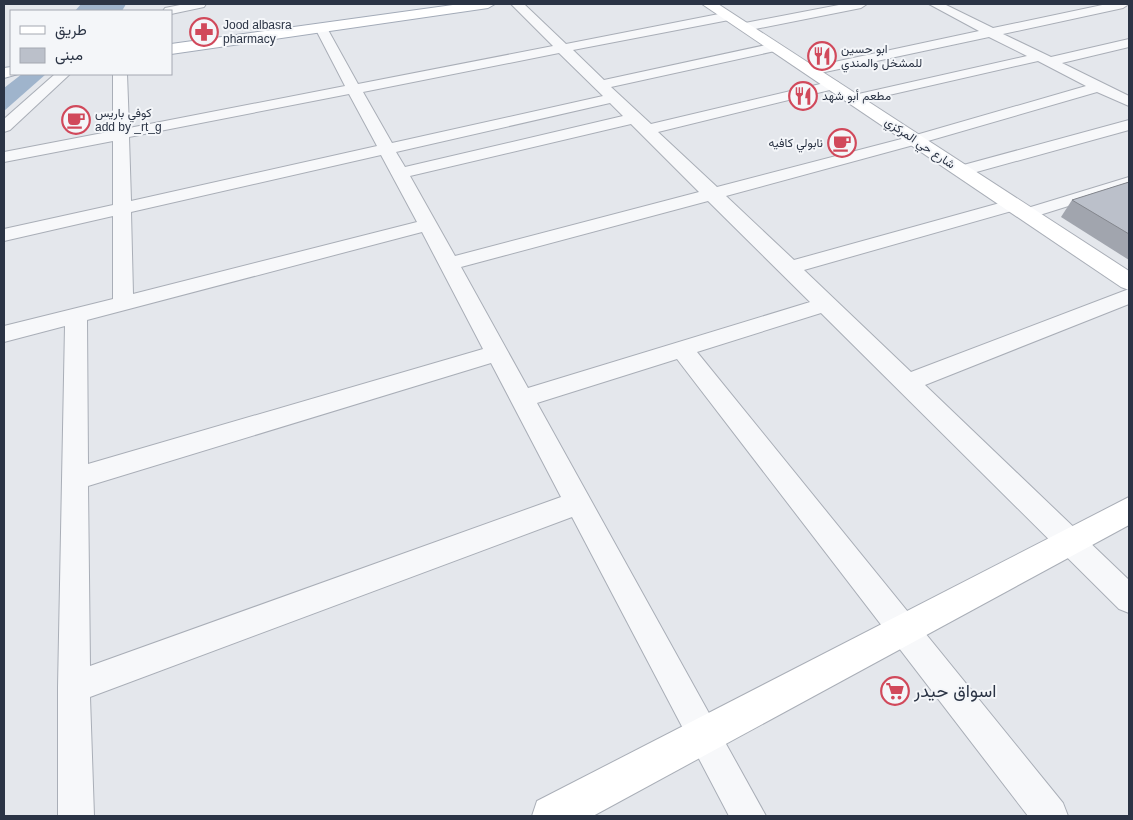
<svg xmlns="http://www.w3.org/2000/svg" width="1133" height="820" viewBox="0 0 1133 820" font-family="Arial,Vazirmatn,sans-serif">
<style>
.water{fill:#9fb4cc}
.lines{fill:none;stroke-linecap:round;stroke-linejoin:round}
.street-casing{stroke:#a9aeb7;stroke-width:2}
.secondary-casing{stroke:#a9aeb7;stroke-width:2}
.primary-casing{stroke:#a3abb8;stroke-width:2}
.street{fill:#f7f8fa;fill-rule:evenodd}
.secondary{fill:#fff;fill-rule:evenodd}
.primary{fill:#fff;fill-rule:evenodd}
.wall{fill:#a1a5ae}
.building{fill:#bbc0ca;stroke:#83868d}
.labels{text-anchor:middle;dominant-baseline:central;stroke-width:4;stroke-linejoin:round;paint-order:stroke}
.far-poi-label{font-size:12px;fill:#2b3445;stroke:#f4f6f9;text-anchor:start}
.far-street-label{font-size:12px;fill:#2b3445;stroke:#f4f6f9}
.near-poi-label{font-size:18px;fill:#2b3445;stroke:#f4f6f9;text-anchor:start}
</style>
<rect width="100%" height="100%" fill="#e4e7ec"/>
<g class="water">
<path d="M 81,4 L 126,4 L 122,11 L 75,11 Z"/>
<path d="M 22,74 L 46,74 L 4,111 L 4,88 Z"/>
</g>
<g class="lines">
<defs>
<g id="street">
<path d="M 185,4 L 206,4 L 204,7 L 171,14 L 171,11 L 163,11 L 165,8 Z"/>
<path d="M 511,4 L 524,4 L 566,44 L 729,12 L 735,16 L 729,20 L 573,50 L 604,80 L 775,43 L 782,47 L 775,51 L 611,87 L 651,124 L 833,81 L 838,82 L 840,85 L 838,88 L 658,132 L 717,187 L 909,137 L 1086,86 L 1038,61 L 854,103 L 847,99 L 854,95 L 1027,56 L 989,37 L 811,75 L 804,71 L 811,67 L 979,31 L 929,4 L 944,4 L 993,28 L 1107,4 L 1129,4 L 1123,8 L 1003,34 L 1051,57 L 1129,39 L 1129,47 L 1062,63 L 1129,96 L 1129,106 L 1097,92 L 921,143 L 726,196 L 794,260 L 1007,201 L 1019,201 L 1022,205 L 1019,209 L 804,270 L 911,372 L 1129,289 L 1129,304 L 925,385 L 1129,580 L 1129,613 L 1119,609 L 821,313 L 697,352 L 1063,803 L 1068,816 L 1028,816 L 677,359 L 537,403 L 766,816 L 729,816 L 572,517 L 90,697 L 94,816 L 58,816 L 58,687 L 65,326 L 4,342 L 4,326 L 113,299 L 113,216 L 4,241 L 4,229 L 113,205 L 113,141 L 4,162 L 4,152 L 113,131 L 113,74 L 127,74 L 129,128 L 345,86 L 315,28 L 321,24 L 327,28 L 358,84 L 553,46 ZM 559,53 L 603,96 L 392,143 L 363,92 ZM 349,94 L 377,146 L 131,201 L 129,137 ZM 610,103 L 623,116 L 405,167 L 396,152 ZM 631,124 L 699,192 L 455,256 L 410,176 ZM 381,155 L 417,222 L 133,294 L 131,212 ZM 708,201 L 810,302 L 528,388 L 461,267 ZM 422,232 L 483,349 L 88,464 L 87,320 ZM 491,363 L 561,497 L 90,666 L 88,486 Z"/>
<path d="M 844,4 L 867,4 L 861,8 L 745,31 L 739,27 L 745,23 Z"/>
<path d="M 55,74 L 70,74 L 10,130 L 4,132 L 4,119 Z"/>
<path d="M 1129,120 L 1129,130 L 962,176 L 956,175 L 954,171 L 956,167 Z"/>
<path d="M 1129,177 L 1129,187 L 1027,219 L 1021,218 L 1018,214 L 1021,210 Z"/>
</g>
<g id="secondary">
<path d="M 702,4 L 718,4 L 1129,271 L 1129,290 L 1121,287 Z"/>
<path d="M 1129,497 L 1129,525 L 593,816 L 532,816 L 537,801 Z"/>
</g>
<g id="primary">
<path d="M 460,4 L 495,4 L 488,8 L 171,54 L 171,44 Z"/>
<path d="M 11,67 L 11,74 L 18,74 L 4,78 L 4,68 Z"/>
</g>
</defs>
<use href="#street" class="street-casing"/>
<use href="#secondary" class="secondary-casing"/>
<use href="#primary" class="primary-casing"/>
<use href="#street" class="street"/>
<use href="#secondary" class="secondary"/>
<use href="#primary" class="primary"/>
</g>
<path class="wall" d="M 1129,182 L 1129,260 L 1061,217 L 1072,200 Z"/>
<path class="building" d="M 1129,182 L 1129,234 L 1072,200 Z"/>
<defs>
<symbol id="pharmacy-ring" viewBox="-11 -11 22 22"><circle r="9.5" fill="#f4f6f9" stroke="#d1495b" stroke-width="1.5"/><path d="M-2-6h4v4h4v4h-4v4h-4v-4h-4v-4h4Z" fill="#d1495b"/></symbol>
<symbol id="restaurant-ring" viewBox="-11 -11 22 22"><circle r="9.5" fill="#f4f6f9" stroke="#d1495b" stroke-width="1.5"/><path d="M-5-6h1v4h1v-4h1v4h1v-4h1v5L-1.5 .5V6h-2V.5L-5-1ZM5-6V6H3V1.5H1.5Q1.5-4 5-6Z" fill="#d1495b"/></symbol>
<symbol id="cafe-ring" viewBox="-11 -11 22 22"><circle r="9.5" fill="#f4f6f9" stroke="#d1495b" stroke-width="1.5"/><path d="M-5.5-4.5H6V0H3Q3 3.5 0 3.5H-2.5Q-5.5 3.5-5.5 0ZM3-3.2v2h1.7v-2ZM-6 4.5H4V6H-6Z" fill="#d1495b"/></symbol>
<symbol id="supermarket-ring" viewBox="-11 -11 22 22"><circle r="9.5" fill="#f4f6f9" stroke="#d1495b" stroke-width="1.5"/><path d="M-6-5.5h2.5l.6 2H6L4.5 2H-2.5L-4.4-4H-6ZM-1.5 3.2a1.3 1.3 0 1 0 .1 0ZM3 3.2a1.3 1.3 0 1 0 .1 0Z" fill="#d1495b"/></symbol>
</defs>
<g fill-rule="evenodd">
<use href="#pharmacy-ring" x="188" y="16" width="32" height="32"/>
<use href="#restaurant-ring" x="806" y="40" width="32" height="32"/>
<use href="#restaurant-ring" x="787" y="80" width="32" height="32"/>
<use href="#cafe-ring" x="60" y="104" width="32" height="32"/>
<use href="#cafe-ring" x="826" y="127" width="32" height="32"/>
<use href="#supermarket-ring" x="879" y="675" width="32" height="32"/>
</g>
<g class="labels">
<g class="far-poi-label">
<text x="223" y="25">Jood albasra<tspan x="223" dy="14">pharmacy</tspan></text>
<text x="841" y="49">ابو حسين<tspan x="841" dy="14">للمشخل والمندي</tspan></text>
<text x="822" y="96">مطعم أبو شهد</text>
<text x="95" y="113">كوفي باريس<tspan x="95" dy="14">add by _rt_g</tspan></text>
<text x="823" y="143" text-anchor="end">نابولي كافيه</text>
</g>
<g class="far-street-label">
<text transform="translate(920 143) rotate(34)">شارع حي المركزي</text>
</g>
<g class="near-poi-label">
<text x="914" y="691">اسواق حيدر</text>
</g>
</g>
<rect width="1133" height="820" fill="none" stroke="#2b3445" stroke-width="10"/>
<rect x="10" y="10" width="162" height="65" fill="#f4f6f9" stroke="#a4a8b1"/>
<rect x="20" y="26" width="25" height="8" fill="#ffffff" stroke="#a4a8b1"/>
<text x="55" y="35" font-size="15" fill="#2b3445">طريق</text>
<rect x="20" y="48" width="25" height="15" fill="#bbc0ca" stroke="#a4a8b1"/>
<text x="55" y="60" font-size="15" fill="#2b3445">مبنى</text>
</svg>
